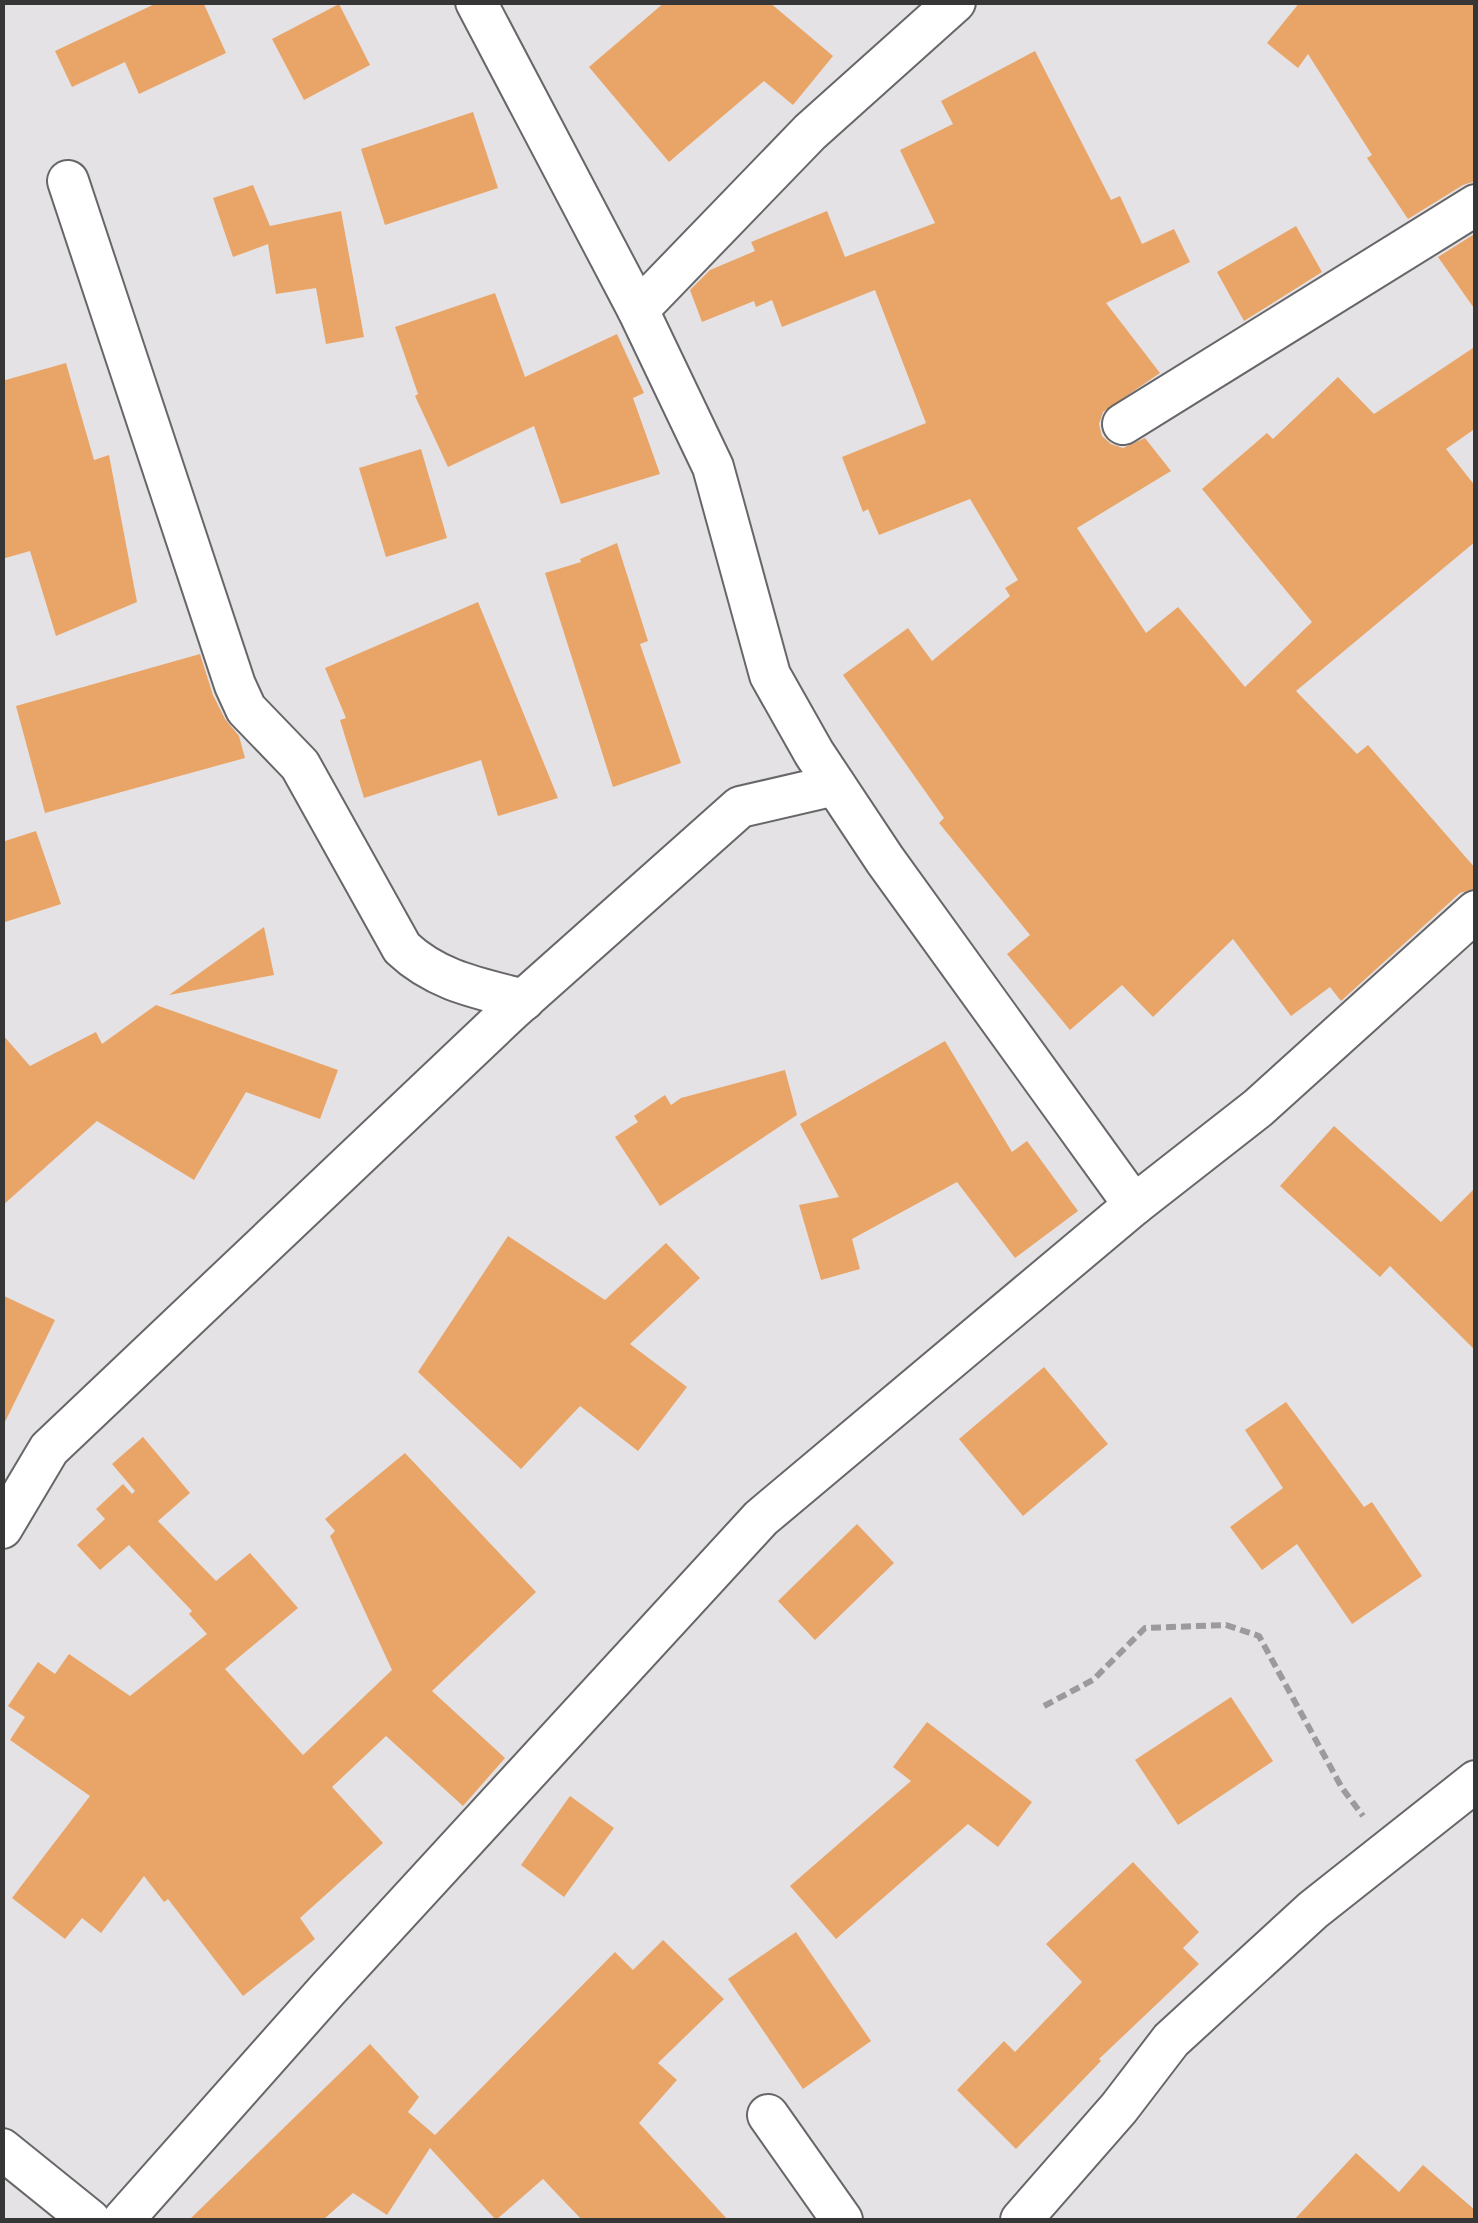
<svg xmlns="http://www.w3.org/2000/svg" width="1478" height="2223" viewBox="0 0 1478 2223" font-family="Commissioner,sans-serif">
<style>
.building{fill:#e9a567}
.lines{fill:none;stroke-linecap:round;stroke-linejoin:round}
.street-casing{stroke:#676668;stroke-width:44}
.path{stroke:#9c9a9c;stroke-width:6;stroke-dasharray:10 5;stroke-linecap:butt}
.street{stroke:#fff;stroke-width:40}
</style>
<rect width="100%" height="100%" fill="#e4e2e5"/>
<g class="building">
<path d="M 159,2 L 203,2 L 226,53 L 139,94 L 125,62 L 72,87 L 55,51 Z"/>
<path d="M 665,2 L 769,2 L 833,56 L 793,105 L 764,81 L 669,162 L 589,67 Z"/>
<path d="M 1300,2 L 1476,2 L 1476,181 L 1463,185 L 1408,219 L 1367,158 L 1372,155 L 1308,54 L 1298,68 L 1267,43 Z"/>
<path d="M 339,4 L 370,65 L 304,100 L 272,39 Z"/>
<path d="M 1035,51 L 1111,200 L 1120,196 L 1142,244 L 1174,229 L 1190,262 L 1106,303 L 1160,373 L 1103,412 L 1099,424 L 1102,436 L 1111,444 L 1123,448 L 1145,438 L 1171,471 L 1077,528 L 1146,633 L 1178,607 L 1245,687 L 1312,622 L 1202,489 L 1267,433 L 1273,439 L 1338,377 L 1374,414 L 1476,346 L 1476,428 L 1446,449 L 1476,487 L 1476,541 L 1296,691 L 1357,754 L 1368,745 L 1476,869 L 1476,888 L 1460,893 L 1341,1001 L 1330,987 L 1291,1016 L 1233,939 L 1153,1017 L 1122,985 L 1070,1030 L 1007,954 L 1030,935 L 939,823 L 944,818 L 843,675 L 908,628 L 932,661 L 1010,596 L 1005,588 L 1018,580 L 970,499 L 879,535 L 868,509 L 863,512 L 842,457 L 926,423 L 875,290 L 782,327 L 772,300 L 756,307 L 754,301 L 702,322 L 690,290 L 710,270 L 755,251 L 751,242 L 827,211 L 845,257 L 935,223 L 900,150 L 953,124 L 941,101 Z"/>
<path d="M 473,112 L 498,188 L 385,225 L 361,149 Z"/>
<path d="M 253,185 L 270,226 L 341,211 L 364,337 L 326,344 L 316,288 L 276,294 L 268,244 L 233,257 L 213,198 Z"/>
<path d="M 1296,226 L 1322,272 L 1244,321 L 1217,272 Z"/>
<path d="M 1476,233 L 1476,311 L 1438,257 Z"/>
<path d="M 495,293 L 525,377 L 617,334 L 644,393 L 633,398 L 660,474 L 561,504 L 534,426 L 448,467 L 415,396 L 418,394 L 395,327 Z"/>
<path d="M 66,363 L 94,460 L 109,455 L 137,602 L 56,636 L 30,551 L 2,559 L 2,381 Z"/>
<path d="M 421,449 L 447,538 L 386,557 L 359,468 Z"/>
<path d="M 617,543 L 648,641 L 640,644 L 681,763 L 613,787 L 545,573 L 581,562 L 580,559 Z"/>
<path d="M 478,602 L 558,798 L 498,816 L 481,760 L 364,798 L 340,720 L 346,718 L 325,668 Z"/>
<path d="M 200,654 L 213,695 L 225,719 L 239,736 L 245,758 L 45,813 L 16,706 Z"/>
<path d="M 36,831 L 61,904 L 2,923 L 2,842 Z"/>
<path d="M 264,927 L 274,975 L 169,995 Z"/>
<path d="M 156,1005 L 338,1070 L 320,1119 L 246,1092 L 194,1180 L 97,1121 L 2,1206 L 2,1034 L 30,1066 L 96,1032 L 102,1044 Z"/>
<path d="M 945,1041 L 1012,1152 L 1027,1141 L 1078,1211 L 1015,1258 L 957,1182 L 852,1239 L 860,1269 L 821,1280 L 799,1205 L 839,1197 L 800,1124 Z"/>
<path d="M 785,1070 L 797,1115 L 660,1206 L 615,1137 L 638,1122 L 634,1116 L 665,1095 L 671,1105 L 681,1098 Z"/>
<path d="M 1334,1126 L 1441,1222 L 1476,1187 L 1476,1351 L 1390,1266 L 1380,1277 L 1280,1186 Z"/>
<path d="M 508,1236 L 605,1300 L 666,1243 L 700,1278 L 630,1344 L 687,1387 L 638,1451 L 580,1406 L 521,1469 L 418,1372 Z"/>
<path d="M 2,1295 L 55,1320 L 2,1428 Z"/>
<path d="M 1044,1367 L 1108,1444 L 1023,1516 L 959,1439 Z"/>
<path d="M 1286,1402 L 1364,1507 L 1372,1502 L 1422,1576 L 1352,1624 L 1297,1544 L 1262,1570 L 1230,1527 L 1283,1488 L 1245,1430 Z"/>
<path d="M 143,1437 L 190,1493 L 158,1521 L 216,1581 L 250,1553 L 298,1608 L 225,1669 L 303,1755 L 392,1670 L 330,1536 L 335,1531 L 325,1519 L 405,1453 L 536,1592 L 432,1691 L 505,1758 L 463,1806 L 386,1736 L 332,1787 L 383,1843 L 300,1918 L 315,1939 L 243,1996 L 168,1899 L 164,1902 L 144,1876 L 101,1933 L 82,1918 L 65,1939 L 12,1898 L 90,1796 L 10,1740 L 25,1717 L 8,1706 L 38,1662 L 55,1674 L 69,1654 L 130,1696 L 207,1634 L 189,1614 L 192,1611 L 129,1545 L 100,1570 L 77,1545 L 105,1519 L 96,1509 L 123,1484 L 132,1494 L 135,1491 L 112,1464 Z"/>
<path d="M 857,1524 L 894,1563 L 815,1640 L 778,1601 Z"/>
<path d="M 1231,1697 L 1273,1761 L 1178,1825 L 1135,1760 Z"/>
<path d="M 927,1722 L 1032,1802 L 998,1847 L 968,1824 L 836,1939 L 790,1886 L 911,1781 L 893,1767 Z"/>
<path d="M 570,1796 L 614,1828 L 564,1897 L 521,1865 Z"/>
<path d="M 1133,1862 L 1199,1932 L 1183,1948 L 1199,1964 L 1099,2059 L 1101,2061 L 1016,2149 L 957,2090 L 1004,2041 L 1015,2052 L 1082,1982 L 1046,1944 Z"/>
<path d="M 796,1932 L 871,2041 L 803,2089 L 728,1979 Z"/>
<path d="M 663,1940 L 724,1999 L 658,2063 L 677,2080 L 639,2123 L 728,2220 L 582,2220 L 543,2179 L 496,2220 L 430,2148 L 387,2215 L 353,2193 L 323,2220 L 189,2220 L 370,2044 L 419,2097 L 408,2112 L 435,2135 L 615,1952 L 633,1970 Z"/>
<path d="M 1356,2153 L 1399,2192 L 1423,2165 L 1476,2211 L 1476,2220 L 1294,2220 Z"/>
</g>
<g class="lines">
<defs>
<g id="street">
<path d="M 476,2 L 638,310 L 713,467 L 770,675 L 814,753 L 885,860 L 1134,1205"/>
<path d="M 68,181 L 235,685 L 246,709 L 300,765 L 402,948 C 437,981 478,988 524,1000"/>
<path d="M 638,310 L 810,132 L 955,2"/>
<path d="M 1123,424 L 1476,205"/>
<path d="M 2,1528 L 49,1449 L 512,1010 L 740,807 L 835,785"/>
<path d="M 768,2115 L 842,2220"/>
<path d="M 2,2149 L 90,2220"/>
<path d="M 123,2220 L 328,1989 L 761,1518 L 1134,1205 L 1258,1108 L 1476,911"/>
<path d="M 1021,2220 L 1119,2108 L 1171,2040 L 1313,1910 L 1476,1781"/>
</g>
</defs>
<use href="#street" class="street-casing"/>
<path class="path" d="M 1044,1706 L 1093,1680 L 1145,1628 L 1226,1625 L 1259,1636 L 1342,1788 L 1363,1816"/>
<use href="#street" class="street"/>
</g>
<rect width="1478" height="2223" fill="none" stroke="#373637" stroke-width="10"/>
</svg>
